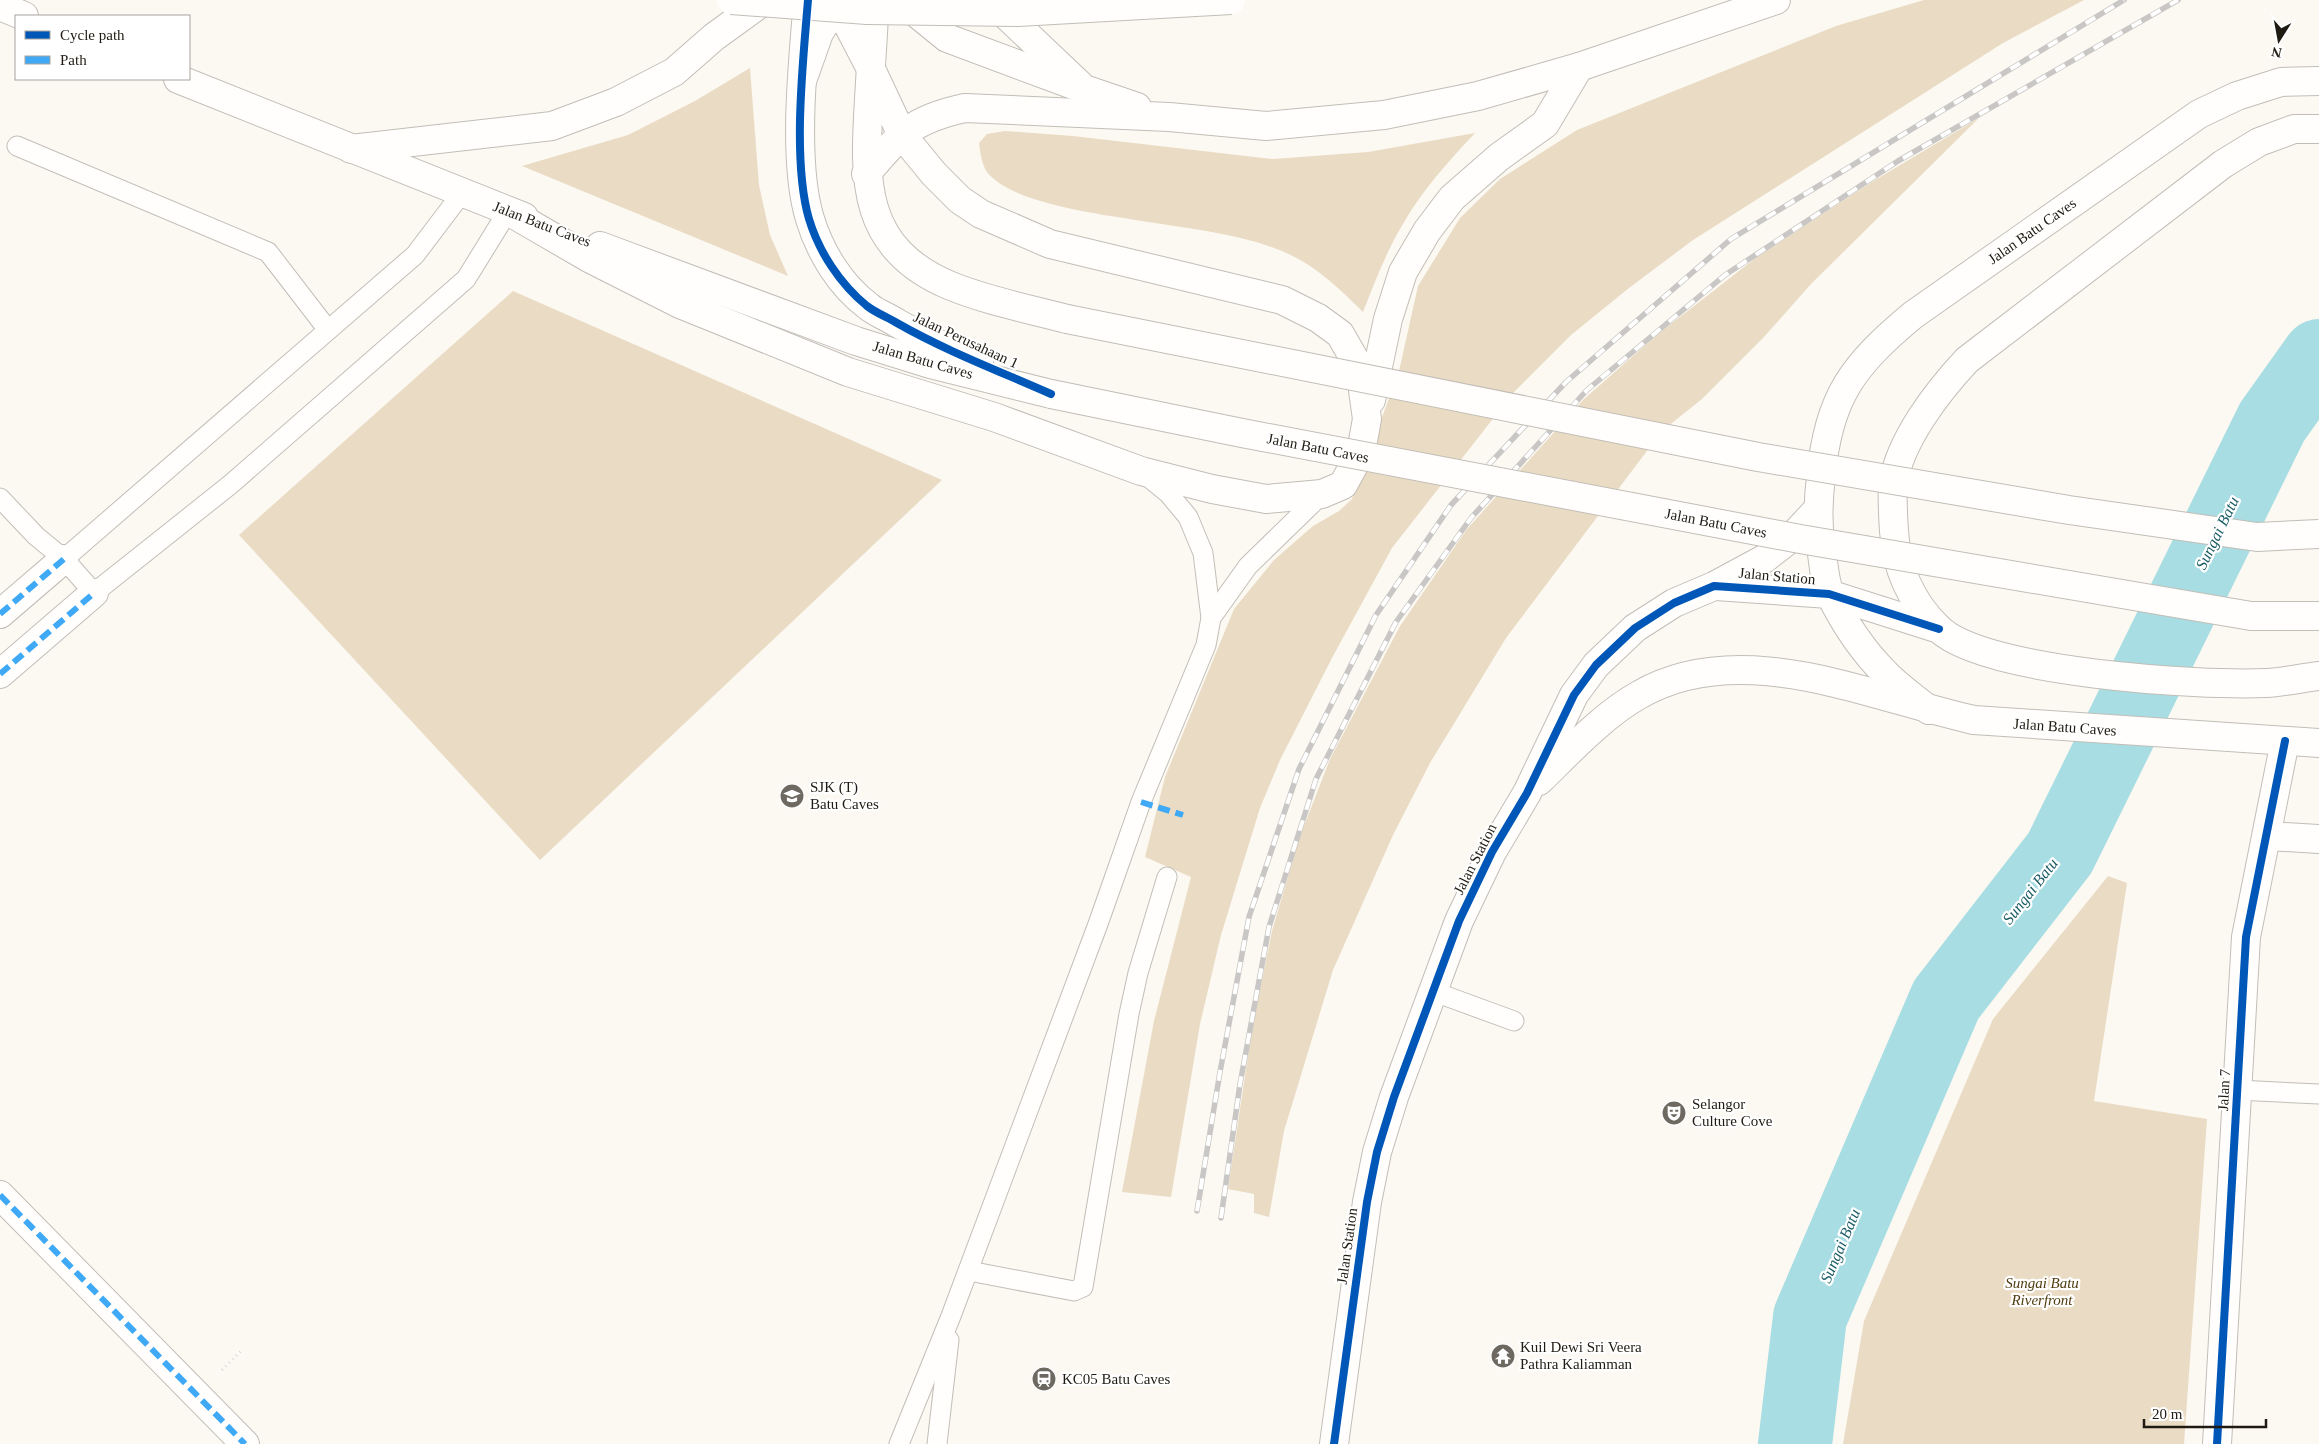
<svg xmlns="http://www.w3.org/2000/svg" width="2319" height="1444" viewBox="0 0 2319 1444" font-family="'Times New Roman',serif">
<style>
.green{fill:#eadcc4}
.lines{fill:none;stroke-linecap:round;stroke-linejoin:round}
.river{stroke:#a7dde3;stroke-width:74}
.lane-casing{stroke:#c2beb7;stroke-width:21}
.street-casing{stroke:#c2beb7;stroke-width:30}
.secondary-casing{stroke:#c2beb7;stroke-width:30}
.highway-casing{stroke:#c2beb7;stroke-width:30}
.path{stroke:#dbd9d8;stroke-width:3;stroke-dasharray:1 4;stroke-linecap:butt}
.lane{stroke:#fffefd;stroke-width:19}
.street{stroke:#fffefd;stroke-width:28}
.secondary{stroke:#fffefd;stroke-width:28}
.highway{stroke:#fffefd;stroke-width:28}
.rail-casing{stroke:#c8c7c5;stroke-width:5.5}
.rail{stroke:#fff;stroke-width:4;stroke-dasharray:11;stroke-linecap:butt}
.secondary-bridge-casing{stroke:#c2beb7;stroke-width:30;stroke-linecap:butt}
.highway-bridge-casing{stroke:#c2beb7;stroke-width:30;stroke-linecap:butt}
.secondary-bridge{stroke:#fffefd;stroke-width:28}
.highway-bridge{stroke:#fffefd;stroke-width:28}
.quiet{stroke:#3fa9f5;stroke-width:6;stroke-dasharray:12 6;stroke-linecap:butt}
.cycleway-casing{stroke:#fff;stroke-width:11}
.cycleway{stroke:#0057b8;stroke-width:8}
.labels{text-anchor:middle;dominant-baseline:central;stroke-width:4.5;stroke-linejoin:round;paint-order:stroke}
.street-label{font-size:15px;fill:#201b12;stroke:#fff}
.poi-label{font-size:15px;fill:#201b12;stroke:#fff;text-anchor:start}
.park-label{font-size:15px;font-style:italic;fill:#513c11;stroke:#fff}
.water-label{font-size:16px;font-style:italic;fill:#1a5c65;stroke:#fff}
</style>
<rect width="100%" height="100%" fill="#fcf8f2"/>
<g class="green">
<path d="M 1924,0 L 2084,0 L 2003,43 L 1693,240 L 1629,288 L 1571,335 L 1513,393 L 1392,548 L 1333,656 L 1280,760 L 1260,808 L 1221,935 L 1200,1024 L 1171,1197 L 1122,1192 L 1154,1021 L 1191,877 L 1145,857 L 1165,777 L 1234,609 L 1274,560 L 1313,526 L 1339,511 L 1352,499 L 1399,371 L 1418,286 L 1460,218 L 1500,179 L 1577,130 L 1836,26 Z"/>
<path d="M 750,68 L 759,185 L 770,235 L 788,276 L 522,166 L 628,135 L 695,101 Z"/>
<path d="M 1979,118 L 1811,284 L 1763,338 L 1702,399 L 1662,431 L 1506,638 L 1430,763 L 1393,835 L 1333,970 L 1284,1131 L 1269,1217 L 1254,1213 L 1254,1194 L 1228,1189 L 1252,1029 L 1272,931 L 1299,839 L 1330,759 L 1400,626 L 1467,529 L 1584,399 L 1658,334 L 1757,257 L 1870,183 Z"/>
<path d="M 1005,131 L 1073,136 L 1273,159 L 1368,152 L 1475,133 C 1449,161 1422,190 1403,224 C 1386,252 1375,282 1363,312 C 1339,288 1314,264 1282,251 C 1240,234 1192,229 1148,222 C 1109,215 1012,205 987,172 C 982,165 980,152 979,143 L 987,134 Z"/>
<path d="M 513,291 L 942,480 L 540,860 L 239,535 Z"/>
<path d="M 2108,876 L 2127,883 L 2094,1101 L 2207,1119 L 2184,1444 L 1843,1444 L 1864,1321 L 1993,1019 Z"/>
</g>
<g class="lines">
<path class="river" d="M 1795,1444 L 1810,1317 L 1946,1000 L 2060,853 L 2272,422 L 2319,356"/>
<defs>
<g id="lane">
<path d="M 17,146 L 268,252 L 328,330"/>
<path d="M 0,498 L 36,536 L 64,559 L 94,593 L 231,484 L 466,279 L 508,211"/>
<path d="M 64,559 L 415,255 L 462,193"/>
<path d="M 1211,618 L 1248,566 L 1322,494"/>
<path d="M 1432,991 L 1514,1021"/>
<path d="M 2237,1090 L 2319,1094"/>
<path d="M 969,1271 L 1074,1291 L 1083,1287 L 1129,1014 L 1138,973 L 1167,877"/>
<path d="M 899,1444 L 951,1316 L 1098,924 L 1141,802 L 1206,645 L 1211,618 L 1203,553 L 1188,517 L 1168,493 L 1147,476"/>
<path d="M 937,1444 L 949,1340"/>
</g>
<g id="street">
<path d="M 0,614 L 64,559"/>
<path d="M 0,674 L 94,593"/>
<path d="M 2267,836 L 2319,839"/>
<path d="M 0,1195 L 245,1444"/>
<path d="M 2217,1444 L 2246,937 L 2285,741"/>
</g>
<g id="secondary">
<path d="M 808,0 C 803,61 792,161 810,219 C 820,252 840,285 868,306 C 876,313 888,317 897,323 C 924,338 951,350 979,362"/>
<path d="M 875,0 C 873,33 871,66 869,99 C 864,181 861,249 951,286 C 988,301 1029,309 1067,319"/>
<path d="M 0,6 L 24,16"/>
<path d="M 178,79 L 524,217"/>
<path d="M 2319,129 L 2294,129 L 2259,142 L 2223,164 L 1967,360 C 1938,391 1899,441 1893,485 C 1892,500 1893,516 1894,531 C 1896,567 1911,602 1938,628 C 1983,673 2201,686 2266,683 C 2284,682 2302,678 2319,676"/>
<path d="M 508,211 L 589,258 L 680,304 L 848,372 L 994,417 L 1141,471 L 1212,489 L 1266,499 L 1322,494 L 1343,485 L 1361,452 L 1367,419 L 1360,369 L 1340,334 L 1318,318 L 1282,300 L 1050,244 L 981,214 L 960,200 L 934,174 L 902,135 L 871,69"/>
<path d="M 600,246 L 856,341 L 930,364 L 1051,394"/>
<path d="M 1371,400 L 1388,319 L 1403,272 L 1427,231 L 1452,198 L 1499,157 L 1545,124 L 1579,67"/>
<path d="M 1716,586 L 1829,594 L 1939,629"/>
<path d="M 1929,710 C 1915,698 1898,687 1885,673 C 1863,651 1845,624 1831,596 C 1824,583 1824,563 1821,548 C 1817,524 1818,501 1821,477 C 1828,397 1853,365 1913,315 L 2199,114 L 2237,96 L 2281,82 L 2319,81"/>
<path d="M 1539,781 C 1568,753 1603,715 1639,695 C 1741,636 1870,697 1974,720 L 2319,743"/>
<path d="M 1334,1444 L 1367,1202 L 1377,1152 L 1394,1097 L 1459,921 L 1492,852 L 1527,793 L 1574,695 L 1596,665 L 1635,628 L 1674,603 L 1714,586 L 1764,559 L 1791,538 L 1818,509"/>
</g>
<g id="highway">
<path d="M 835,0 L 871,69"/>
<path d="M 905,0 L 915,12 L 947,38 L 1073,85"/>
<path d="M 1000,0 L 1007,16 L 1084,89 L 1137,107"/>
<path d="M 802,81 L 819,33 L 840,0"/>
<path d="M 351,149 L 552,126 L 616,102 L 674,72 L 714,37 L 765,0"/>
<path d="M 866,174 C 900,134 913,119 965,108 L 1169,117 L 1266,126 L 1384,115 L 1478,96 L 1579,67 L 1776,0"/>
</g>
</defs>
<use href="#lane" class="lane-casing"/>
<use href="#street" class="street-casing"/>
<use href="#secondary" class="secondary-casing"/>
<use href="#highway" class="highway-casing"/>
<path class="path" d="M 222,1370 L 242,1350"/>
<use href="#lane" class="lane"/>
<use href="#street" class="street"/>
<use href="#secondary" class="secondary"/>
<use href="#highway" class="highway"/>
<defs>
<g id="rail">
<path d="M 1197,1211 L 1220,1072 L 1249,917 L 1299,769 L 1376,615 L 1451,505 L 1566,382 L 1731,239 L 2124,0"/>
<path d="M 1221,1218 L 1240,1084 L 1269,927 L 1316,779 L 1396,622 L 1471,518 L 1587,390 L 1725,275 L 1898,161 L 2178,0"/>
</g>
</defs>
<use href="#rail" class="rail-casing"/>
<use href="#rail" class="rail"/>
<defs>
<g id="secondary-bridge">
<path d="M 1067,319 L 1758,457 L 2069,510 L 2257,537 L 2319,534"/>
<path d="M 1051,394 L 1242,433 L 1800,539 L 2251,616 L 2319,616"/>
</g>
<path id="highway-bridge" d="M 731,0 L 867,10 L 1018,12 L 1231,0"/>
</defs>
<use href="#secondary-bridge" class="secondary-bridge-casing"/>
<use href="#highway-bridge" class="highway-bridge-casing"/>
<use href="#secondary-bridge" class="secondary-bridge"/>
<use href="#highway-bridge" class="highway-bridge"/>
<g class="quiet">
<path d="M 0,614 L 64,559"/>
<path d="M 0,674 L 94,593"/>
<path d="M 1141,802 L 1183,815"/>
<path d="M 0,1195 L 245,1444"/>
</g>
<defs>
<g id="cycleway">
<path d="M 808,0 C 803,62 792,160 809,219 C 819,252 840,284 867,306 C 876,313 887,317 897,323 C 946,351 999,371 1051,394"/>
<path d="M 1334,1444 L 1367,1202 L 1377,1152 L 1394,1097 L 1459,921 L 1492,852 L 1527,793 L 1574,695 L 1596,665 L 1635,628 L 1674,603 L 1714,586 L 1829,594 L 1939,629"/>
<path d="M 2217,1444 L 2246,937 L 2285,741"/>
</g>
</defs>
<use href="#cycleway" class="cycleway-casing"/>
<use href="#cycleway" class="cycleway"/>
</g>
<defs>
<symbol id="school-disc" viewBox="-11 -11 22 22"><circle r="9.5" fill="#6d6860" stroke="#fff"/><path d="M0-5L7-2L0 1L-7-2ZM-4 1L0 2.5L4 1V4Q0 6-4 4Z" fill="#fff"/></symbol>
<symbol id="theatre-disc" viewBox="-11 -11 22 22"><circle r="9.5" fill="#6d6860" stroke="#fff"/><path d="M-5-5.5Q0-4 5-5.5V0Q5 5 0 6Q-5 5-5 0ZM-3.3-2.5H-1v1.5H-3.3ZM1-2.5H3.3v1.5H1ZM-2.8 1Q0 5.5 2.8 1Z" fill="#fff"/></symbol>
<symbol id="temple-disc" viewBox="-11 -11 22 22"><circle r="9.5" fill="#6d6860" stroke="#fff"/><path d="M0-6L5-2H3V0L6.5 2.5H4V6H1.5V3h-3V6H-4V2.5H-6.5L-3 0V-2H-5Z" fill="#fff"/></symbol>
<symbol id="station-disc" viewBox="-11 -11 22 22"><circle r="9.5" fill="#6d6860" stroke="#fff"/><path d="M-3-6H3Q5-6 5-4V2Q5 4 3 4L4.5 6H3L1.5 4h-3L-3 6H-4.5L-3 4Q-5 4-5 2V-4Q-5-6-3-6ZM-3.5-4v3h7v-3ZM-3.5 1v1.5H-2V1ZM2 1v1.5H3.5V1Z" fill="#fff"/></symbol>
</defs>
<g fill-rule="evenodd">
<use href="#school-disc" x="778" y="782" width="28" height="28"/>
<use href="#theatre-disc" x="1660" y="1099" width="28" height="28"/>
<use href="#temple-disc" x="1489" y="1342" width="28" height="28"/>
<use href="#station-disc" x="1030" y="1365" width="28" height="28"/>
</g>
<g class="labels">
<g class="street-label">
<text transform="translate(542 224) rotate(21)">Jalan Batu Caves</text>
<text transform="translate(2032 231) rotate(-35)">Jalan Batu Caves</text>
<text transform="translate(966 340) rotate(25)">Jalan Perusahaan 1</text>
<text transform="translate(923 360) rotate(16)">Jalan Batu Caves</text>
<text transform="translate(1318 448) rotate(11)">Jalan Batu Caves</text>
<text transform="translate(1716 523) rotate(11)">Jalan Batu Caves</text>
<text transform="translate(1777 576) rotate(5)">Jalan Station</text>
<text transform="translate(2065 727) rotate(4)">Jalan Batu Caves</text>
<text transform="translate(1475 859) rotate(-63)">Jalan Station</text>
<text transform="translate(2224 1090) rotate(-87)">Jalan 7</text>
<text transform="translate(1347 1246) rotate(-82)">Jalan Station</text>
</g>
<g class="poi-label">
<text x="810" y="787">SJK (T)<tspan x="810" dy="17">Batu Caves</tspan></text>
<text x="1692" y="1104">Selangor<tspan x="1692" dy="17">Culture Cove</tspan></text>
<text x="1520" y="1347">Kuil Dewi Sri Veera<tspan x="1520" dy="17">Pathra Kaliamman</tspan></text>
<text x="1062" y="1379">KC05 Batu Caves</text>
</g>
<g class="park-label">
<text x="2042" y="1283">Sungai Batu<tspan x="2042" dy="17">Riverfront</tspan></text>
</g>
<g class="water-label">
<text transform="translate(2217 533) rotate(-64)">Sungai Batu</text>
<text transform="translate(2030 891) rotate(-52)">Sungai Batu</text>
<text transform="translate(1840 1246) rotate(-67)">Sungai Batu</text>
</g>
</g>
<rect x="15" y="15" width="175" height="65" fill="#ffffff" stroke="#a6a4a0"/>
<rect x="25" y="31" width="25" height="8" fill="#0057b8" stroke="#a6a4a0"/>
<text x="60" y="40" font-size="15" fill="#201b12">Cycle path</text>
<rect x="25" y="56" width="25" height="8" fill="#3fa9f5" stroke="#a6a4a0"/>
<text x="60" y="65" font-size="15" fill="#201b12">Path</text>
<g transform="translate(2279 40) rotate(191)" stroke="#ffffff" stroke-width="4" paint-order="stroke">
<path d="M0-4L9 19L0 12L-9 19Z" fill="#201b12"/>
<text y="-8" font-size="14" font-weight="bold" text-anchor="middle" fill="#201b12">N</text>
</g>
<path d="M2144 1419v8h122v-8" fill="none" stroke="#201b12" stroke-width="2.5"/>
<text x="2152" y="1419" font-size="15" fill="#201b12" stroke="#ffffff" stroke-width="4" paint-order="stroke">20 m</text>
</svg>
